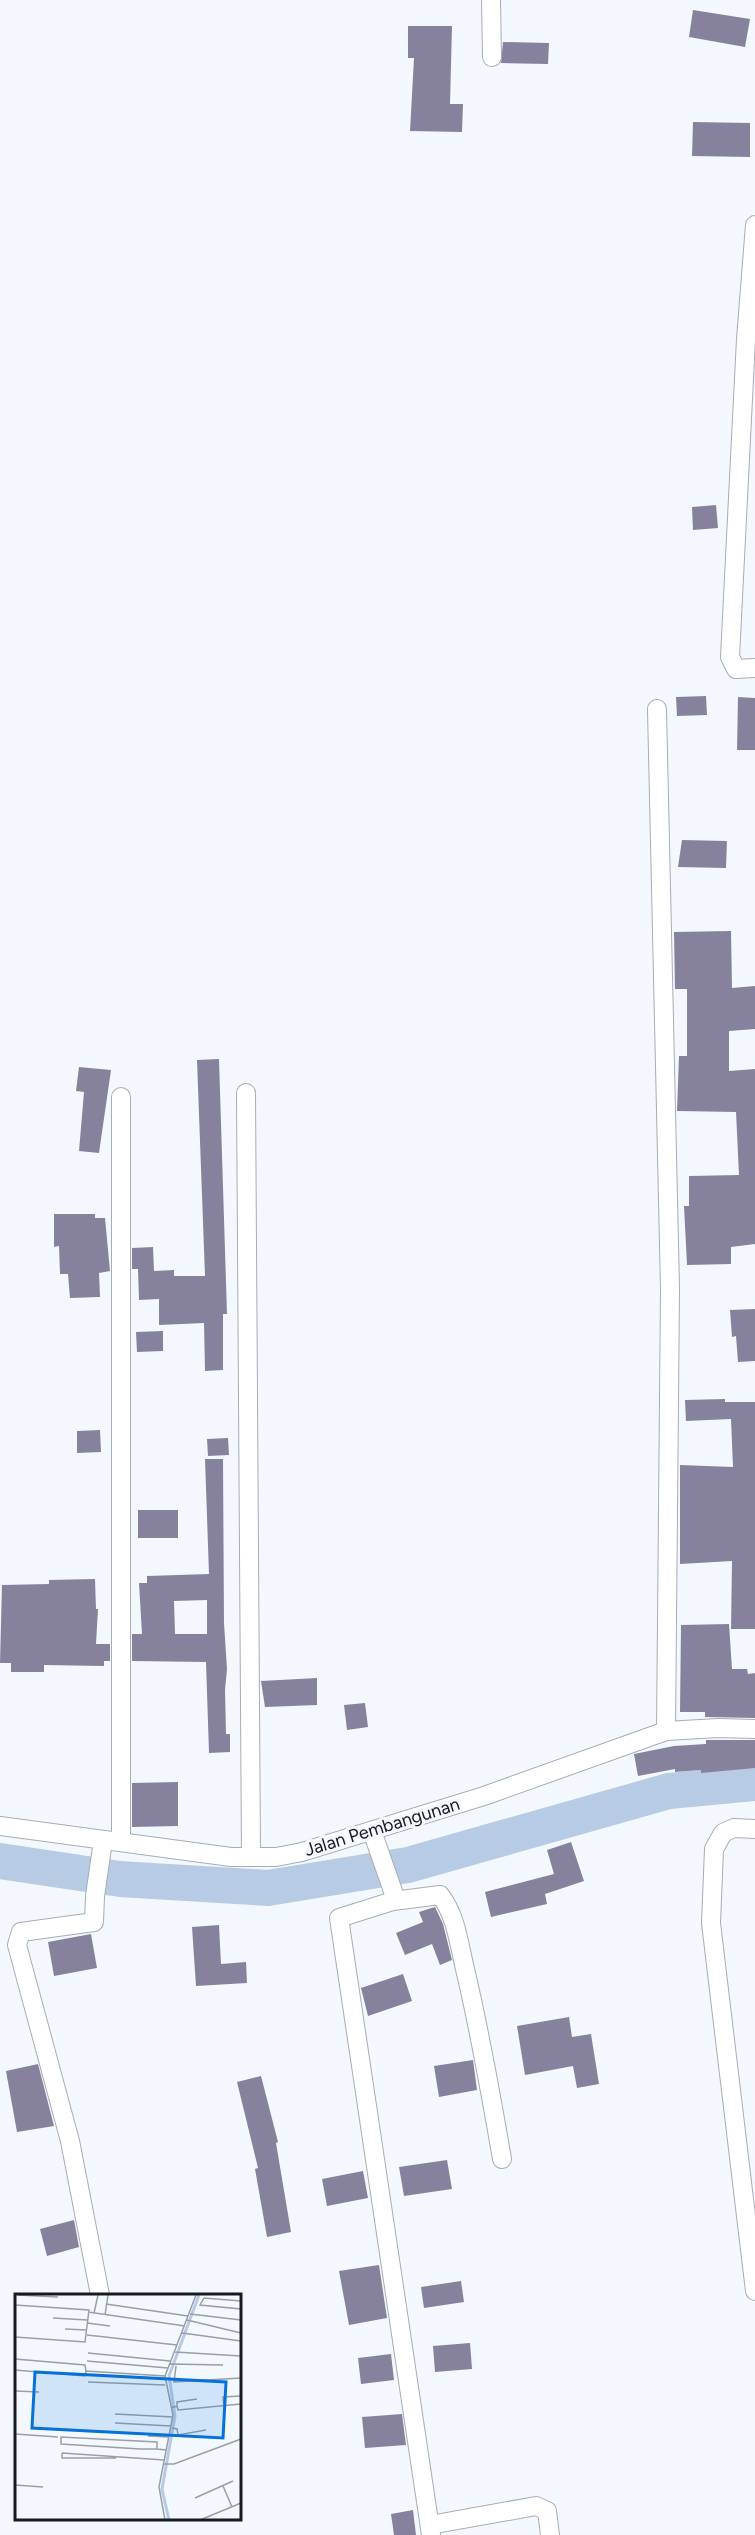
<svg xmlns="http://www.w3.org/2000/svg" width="755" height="2535" viewBox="0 0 755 2535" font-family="Figtree,sans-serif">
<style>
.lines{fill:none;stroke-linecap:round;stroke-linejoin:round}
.river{stroke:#b8cbe4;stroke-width:36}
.building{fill:#86829d;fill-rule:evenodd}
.street-casing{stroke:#a7adb5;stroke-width:20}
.street{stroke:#fff;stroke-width:18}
.labels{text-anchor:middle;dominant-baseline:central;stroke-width:6;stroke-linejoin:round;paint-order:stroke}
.street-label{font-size:18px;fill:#181a1d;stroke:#f3f8fe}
.inset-river{fill:none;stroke:#b8cbe4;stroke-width:3}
.inset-road{fill:none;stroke:#9b9fa4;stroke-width:1.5}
.view{fill:#0571d9;fill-opacity:0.15;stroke:#0571d9;stroke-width:3}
.inset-edge{fill:none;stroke:#181a1d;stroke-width:3}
</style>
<rect width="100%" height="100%" fill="#f3f8fe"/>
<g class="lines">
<path class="river" d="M 0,1861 L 120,1879 L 268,1888 L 408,1865 L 669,1791 L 755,1783"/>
</g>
<g class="building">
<path d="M 693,10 L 750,19 L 745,47 L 689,37 Z"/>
<path d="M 408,26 L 452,26 L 450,104 L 463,104 L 462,132 L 410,131 L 414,58 L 408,58 Z"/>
<path d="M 503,42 L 549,43 L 548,64 L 501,63 Z"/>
<path d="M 693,122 L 750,123 L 750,157 L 692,156 Z"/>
<path d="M 716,505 L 718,528 L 693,530 L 692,507 Z"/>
<path d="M 706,696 L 707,715 L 677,716 L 676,697 Z"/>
<path d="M 738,697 L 755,698 L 755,750 L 737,750 Z"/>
<path d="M 682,840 L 727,841 L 726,868 L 678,867 Z"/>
<path d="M 731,931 L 732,988 L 755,986 L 755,1029 L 729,1031 L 729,1071 L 755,1069 L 755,1244 L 731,1247 L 731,1264 L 687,1265 L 684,1206 L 689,1206 L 689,1176 L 739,1175 L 736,1112 L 677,1111 L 679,1056 L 687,1056 L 687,989 L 675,989 L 674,932 Z"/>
<path d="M 219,1059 L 227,1314 L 223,1314 L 223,1370 L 205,1371 L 204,1323 L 159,1325 L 159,1299 L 139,1300 L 138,1269 L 132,1269 L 132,1248 L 153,1247 L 154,1271 L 174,1270 L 174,1276 L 205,1276 L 197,1060 Z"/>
<path d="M 79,1067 L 111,1070 L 99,1153 L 79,1151 L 84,1092 L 76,1091 Z"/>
<path d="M 54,1214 L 95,1214 L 95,1218 L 105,1218 L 110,1271 L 99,1273 L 100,1297 L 70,1298 L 68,1274 L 60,1274 L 59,1246 L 54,1247 Z"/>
<path d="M 755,1309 L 755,1361 L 738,1362 L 736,1336 L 732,1337 L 730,1310 Z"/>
<path d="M 163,1331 L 163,1351 L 137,1352 L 136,1332 Z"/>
<path d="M 725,1399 L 725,1402 L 755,1402 L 755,1629 L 731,1629 L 732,1561 L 680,1564 L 680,1465 L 733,1467 L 731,1419 L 686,1421 L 685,1400 Z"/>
<path d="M 100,1430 L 101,1452 L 77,1453 L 77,1431 Z"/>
<path d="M 228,1438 L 229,1455 L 208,1456 L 207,1439 Z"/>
<path d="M 205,1459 L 223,1459 L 224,1623 L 227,1669 L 225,1690 L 226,1734 L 230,1734 L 230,1752 L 209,1753 L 206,1662 L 132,1661 L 132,1634 L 142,1634 L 139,1583 L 147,1583 L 147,1576 L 209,1574 ZM 207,1600 L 207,1634 L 175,1634 L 174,1601 Z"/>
<rect x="138" y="1510" width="40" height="28"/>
<path d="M 95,1579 L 96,1609 L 98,1609 L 96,1644 L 110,1644 L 110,1661 L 104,1661 L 104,1666 L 44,1665 L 44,1672 L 11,1672 L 11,1663 L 0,1663 L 2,1585 L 49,1584 L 49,1580 Z"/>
<path d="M 729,1624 L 732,1669 L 747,1669 L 748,1674 L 755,1673 L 755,1718 L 705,1717 L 705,1712 L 680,1712 L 681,1625 Z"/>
<path d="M 317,1678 L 317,1705 L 265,1707 L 261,1681 Z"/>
<path d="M 365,1703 L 368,1727 L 347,1730 L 344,1705 Z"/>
<path d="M 706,1740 L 755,1740 L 755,1768 L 701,1773 L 701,1770 L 675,1772 L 675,1769 L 638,1776 L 634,1754 L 674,1746 L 706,1744 Z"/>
<path d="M 178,1782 L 178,1826 L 132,1827 L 132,1783 Z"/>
<path d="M 571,1842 L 584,1881 L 545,1894 L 547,1904 L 491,1917 L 485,1892 L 554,1874 L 547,1850 Z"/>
<path d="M 435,1907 L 443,1924 L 452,1960 L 440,1965 L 432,1944 L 405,1955 L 396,1933 L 423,1922 L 419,1912 Z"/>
<path d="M 219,1925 L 221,1964 L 246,1962 L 247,1983 L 196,1986 L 192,1927 Z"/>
<path d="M 91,1934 L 97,1968 L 54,1976 L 48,1942 Z"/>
<path d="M 403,1974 L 412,2001 L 368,2016 L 361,1988 Z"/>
<path d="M 569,2017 L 572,2037 L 591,2034 L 599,2084 L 577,2088 L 573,2066 L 525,2075 L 517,2026 Z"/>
<path d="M 473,2060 L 477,2090 L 439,2097 L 434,2066 Z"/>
<path d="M 38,2064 L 54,2126 L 17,2132 L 6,2071 Z"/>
<path d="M 261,2076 L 278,2142 L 276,2143 L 291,2232 L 267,2237 L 255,2169 L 258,2168 L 237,2082 Z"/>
<path d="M 447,2160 L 452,2189 L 404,2196 L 399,2167 Z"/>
<path d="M 363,2171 L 368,2198 L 327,2206 L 322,2179 Z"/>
<path d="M 74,2220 L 79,2247 L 47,2256 L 40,2229 Z"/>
<path d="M 379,2265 L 387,2318 L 349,2325 L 339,2271 Z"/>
<path d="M 461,2281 L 464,2302 L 424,2308 L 421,2287 Z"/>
<path d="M 470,2343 L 472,2369 L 435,2372 L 433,2346 Z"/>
<path d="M 391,2354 L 394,2380 L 361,2384 L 358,2358 Z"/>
<path d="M 402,2414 L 406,2445 L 365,2448 L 362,2417 Z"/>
<path d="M 413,2510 L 416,2535 L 394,2535 L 391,2514 Z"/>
</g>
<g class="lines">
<defs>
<g id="street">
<path d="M 491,0 L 492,57"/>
<path d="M 755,225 L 746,339 L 730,657 L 736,669 L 755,668"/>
<path d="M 657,709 L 670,1289 L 666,1731"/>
<path d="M 246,1093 L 251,1857"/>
<path d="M 0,1826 L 231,1857 L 276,1857 L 302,1852 L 484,1796 L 666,1731 L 718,1728 L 755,1729"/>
<path d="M 755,1829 L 734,1828 L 723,1833 L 714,1849 L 711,1923 L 755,2291"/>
<path d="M 372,1831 L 395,1897 L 393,1901"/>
<path d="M 121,1842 L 121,1097"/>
<path d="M 100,2295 L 70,2141 L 17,1945 L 21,1932 L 94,1922 L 95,1896 L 103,1841"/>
<path d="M 430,2525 L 536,2506 L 547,2511 L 550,2535"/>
<path d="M 431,2535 L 339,1918 L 393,1901 L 440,1895 C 456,1915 459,1944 465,1969 C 480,2032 491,2095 502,2159"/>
</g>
</defs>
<use href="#street" class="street-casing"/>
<use href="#street" class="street"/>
</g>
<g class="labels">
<g class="street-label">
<text transform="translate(382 1827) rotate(-17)">Jalan Pembangunan</text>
</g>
</g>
<g transform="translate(15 2294)">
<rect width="226" height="226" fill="#f3f8fe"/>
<path class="inset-river" d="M 154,226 L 147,195 L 160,122 L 154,82 L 184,1"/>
<path class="inset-road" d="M 3,1 L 43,3M 226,7 L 189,4 L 185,11 L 226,15M 91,10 L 173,22M 0,11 L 74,16 L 70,48 L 0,43M 73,18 L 170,32M 79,19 L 83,1M 175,20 L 226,26M 90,21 L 93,1M 38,24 L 72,26M 172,26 L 226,39M 72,29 L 95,32M 50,35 L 72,36M 167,39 L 226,47M 72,41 L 162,51M 160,58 L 226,62M 73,59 L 155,67M 0,65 L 70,71 L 71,77 L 150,82M 72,67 L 153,74M 154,70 L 208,71M 161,72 L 159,88 L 226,84M 0,76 L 70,82 L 71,76M 73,88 L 150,91M 0,97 L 24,98M 162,112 L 162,108 L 182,105M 209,112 L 208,103 L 226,102M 156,114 L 162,112 L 163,116 L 226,110M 100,120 L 158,123M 100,129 L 156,132M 157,134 L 162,135 L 163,141 L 191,136M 0,140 L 43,143M 133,142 L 154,143M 142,155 L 142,148 L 46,143 L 46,150 L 125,155 L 142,155 L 151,156M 47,159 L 149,166M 47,159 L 47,164 L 101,164M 148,170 L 159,170 L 226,145M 0,191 L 28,193M 208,192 L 217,213M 180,204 L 218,187M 150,226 L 144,193 L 158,121 L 150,82 L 181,1M 185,226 L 226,209"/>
<path class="view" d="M 20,78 L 211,88 L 208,144 L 17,134 Z"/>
<rect width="226" height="226" class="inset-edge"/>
</g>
</svg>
